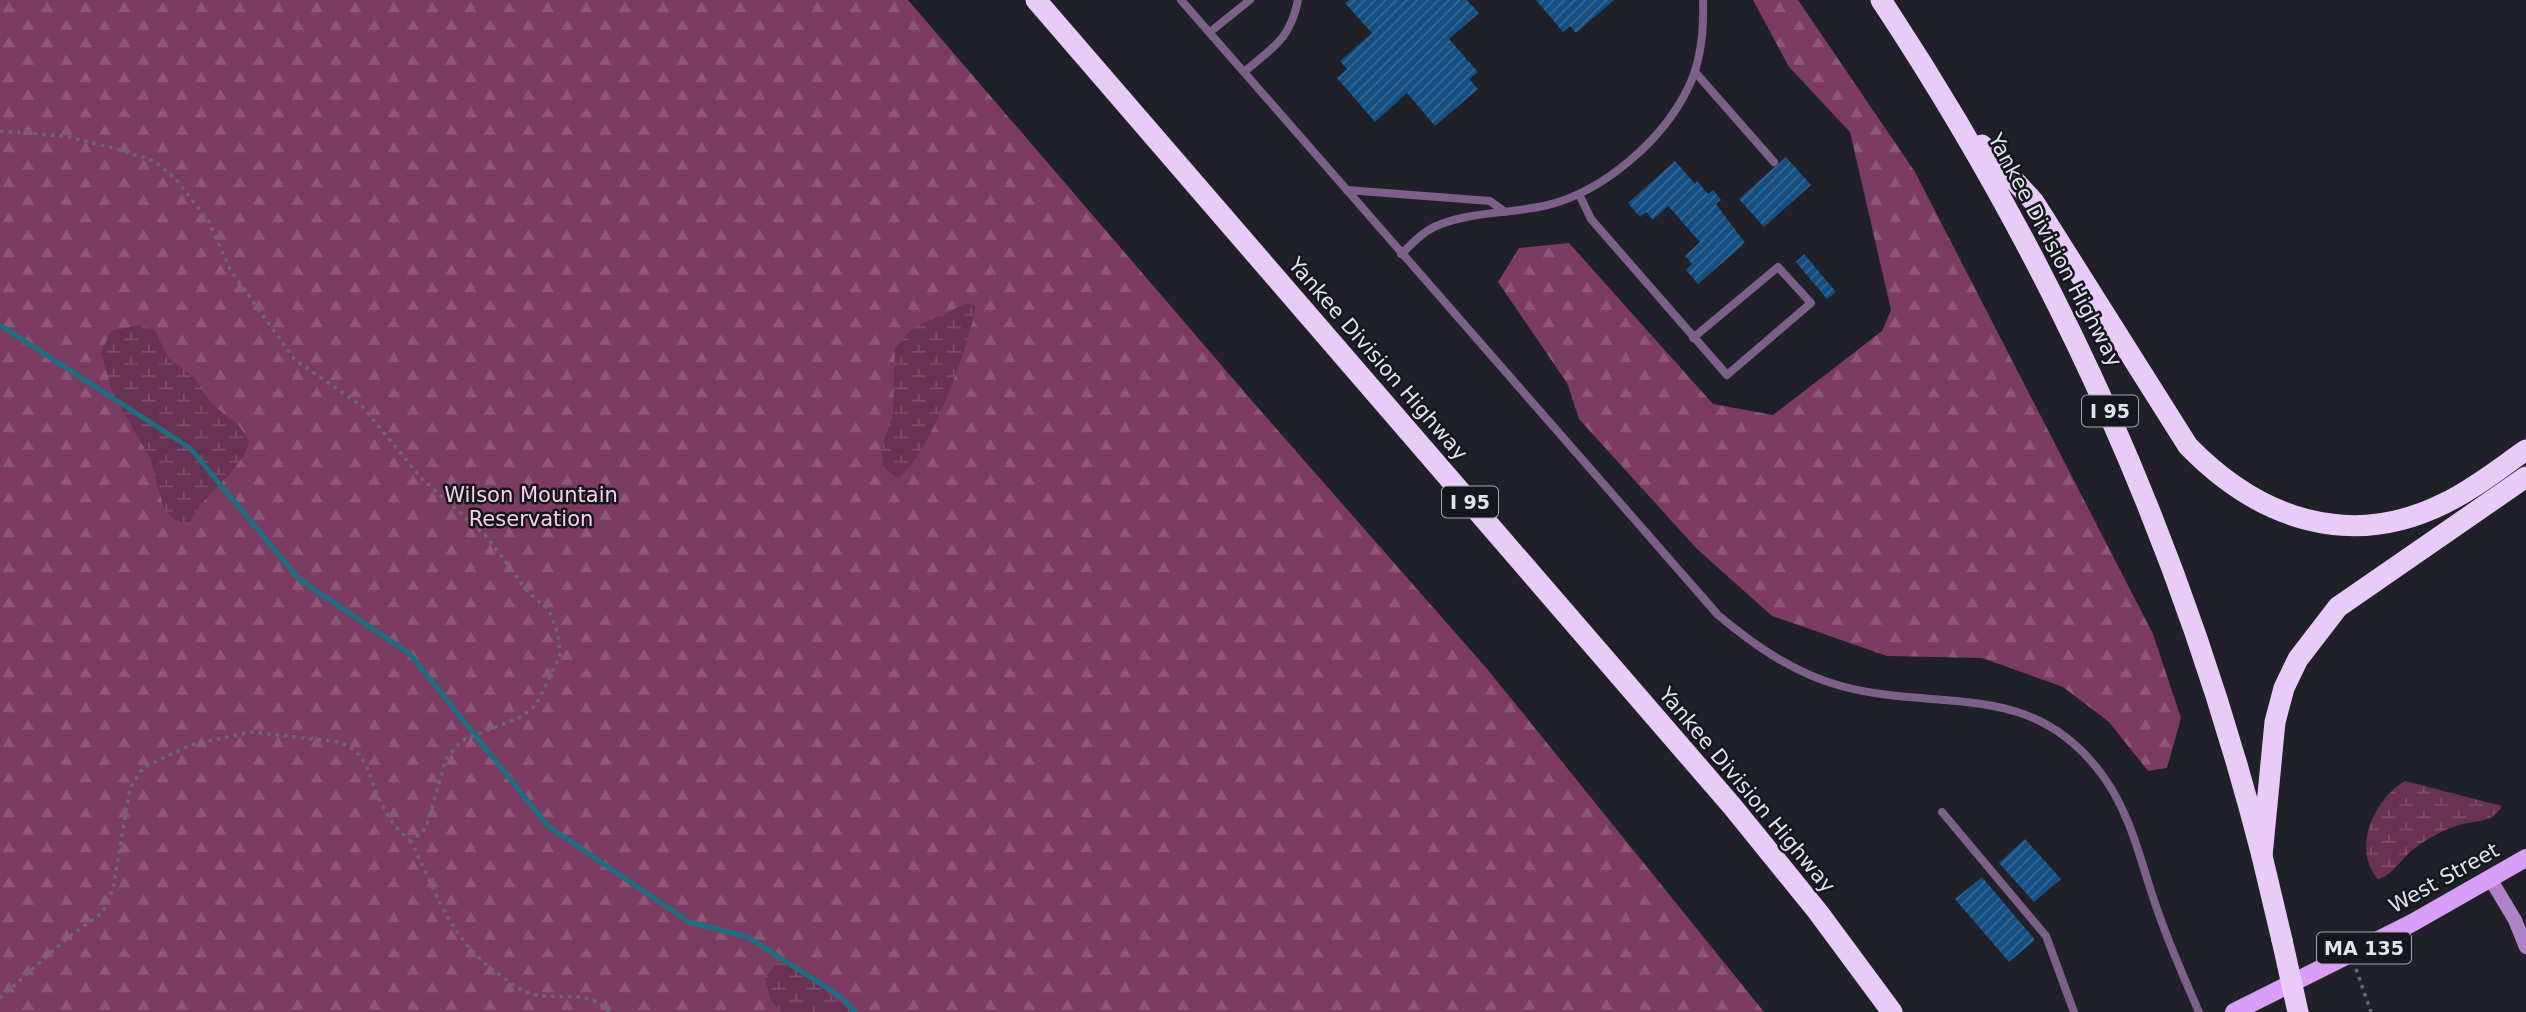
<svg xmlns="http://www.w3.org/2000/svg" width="2526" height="1012" viewBox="0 0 2526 1012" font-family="'DejaVu Sans',sans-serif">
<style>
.forest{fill:url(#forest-firs)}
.wetland{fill:url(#wetland-marsh)}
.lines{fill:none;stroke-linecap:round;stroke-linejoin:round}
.stream{stroke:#1a6f82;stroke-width:5}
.building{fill:url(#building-hatch)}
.path{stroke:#696a71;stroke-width:3.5;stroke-dasharray:3.5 5;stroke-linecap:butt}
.service{stroke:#7c608a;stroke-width:8}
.secondary{stroke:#b083c8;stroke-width:14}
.primary{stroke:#d99ef8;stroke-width:18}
.motorway{stroke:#e8ccf7;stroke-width:21}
.motorway-bridge{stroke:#e8ccf7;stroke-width:21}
.labels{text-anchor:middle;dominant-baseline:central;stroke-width:5;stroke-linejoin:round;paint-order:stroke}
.shield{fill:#16161f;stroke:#a6a6ad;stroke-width:2}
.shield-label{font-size:19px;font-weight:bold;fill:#e3e4ea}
.street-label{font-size:21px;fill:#e3e4ea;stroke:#16161f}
.park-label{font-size:21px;fill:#f8cfe4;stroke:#16161f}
</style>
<defs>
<pattern id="forest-firs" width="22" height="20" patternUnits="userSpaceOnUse" patternTransform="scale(1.75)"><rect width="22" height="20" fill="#7c3b61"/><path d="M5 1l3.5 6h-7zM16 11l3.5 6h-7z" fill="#8e5778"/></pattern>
<pattern id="wetland-marsh" width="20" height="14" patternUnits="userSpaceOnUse" patternTransform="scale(1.75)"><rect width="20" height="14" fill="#693152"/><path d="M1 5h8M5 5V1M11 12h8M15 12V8" fill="none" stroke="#7e4f6b"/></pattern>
<pattern id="building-hatch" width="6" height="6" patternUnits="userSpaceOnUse" patternTransform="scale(1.75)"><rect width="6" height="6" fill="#154f82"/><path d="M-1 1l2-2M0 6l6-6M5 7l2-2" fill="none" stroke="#376894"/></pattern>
</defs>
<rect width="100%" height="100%" fill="#1f2028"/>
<g class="forest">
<path d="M 0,0 L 908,0 L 1253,402 L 1488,670 L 1764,1012 L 0,1012 Z"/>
<path d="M 1753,0 L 1798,0 L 1915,172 L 2153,634 L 2181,718 L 2167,768 L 2148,771 L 2109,722 L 2063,687 L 1982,658 L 1887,656 L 1772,616 L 1697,549 L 1579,419 L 1567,383 L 1498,282 L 1519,248 L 1569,243 L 1713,404 L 1773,415 L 1882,331 L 1891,310 L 1850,132 L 1789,67 Z"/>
</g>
<g class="wetland">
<path d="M 967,303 L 976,306 C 969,346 930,456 898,478 L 884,468 L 881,450 L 893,414 L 895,348 L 913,328 Z"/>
<path d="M 140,325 L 155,330 L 168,358 L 194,377 L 212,404 L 239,426 L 249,441 C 246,467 202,494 189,524 L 175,520 L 164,509 L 150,458 L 113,394 L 101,353 L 111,331 Z"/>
<path d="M 2405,781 L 2502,806 C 2492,824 2475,820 2459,825 C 2443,830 2428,838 2415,848 C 2402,857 2393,876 2378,879 C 2351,848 2375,798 2405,781 Z"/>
<path d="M 785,961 L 794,965 L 852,1012 L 781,1012 L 771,1001 L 765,978 L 776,964 Z"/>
</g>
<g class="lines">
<path class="stream" d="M 0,325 L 190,448 L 299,579 L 410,654 L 548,826 L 689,922 L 748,937 L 841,997 L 855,1012"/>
</g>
<g class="building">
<path d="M 1349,0 L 1467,0 L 1479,13 L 1449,39 L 1478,72 L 1469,79 L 1478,89 L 1435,126 L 1407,93 L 1375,122 L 1337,78 L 1347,69 L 1340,61 L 1372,33 L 1345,3 Z"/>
<path d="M 1536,0 L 1614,0 L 1576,33 L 1570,26 L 1563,32 Z"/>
<path d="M 1786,157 L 1811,185 L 1764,227 L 1739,199 Z"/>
<path d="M 1675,161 L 1695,184 L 1697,181 L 1708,194 L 1713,190 L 1721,200 L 1716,204 L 1745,243 L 1698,284 L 1686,270 L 1692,264 L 1685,256 L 1700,242 L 1668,206 L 1653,220 L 1646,212 L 1640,217 L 1628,203 Z"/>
<path d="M 1804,254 L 1836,292 L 1827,299 L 1796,262 Z"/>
<path d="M 2025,839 L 2061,879 L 2034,902 L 1999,863 Z"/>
<path d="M 1982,877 L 2035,940 L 2009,962 L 1955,899 Z"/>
</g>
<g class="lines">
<g class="path">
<path d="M 0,131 L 65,136 L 121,150 L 154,161 L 175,178 L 209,222 L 231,271 L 295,360 L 362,406 L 421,478 L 486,536 L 529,593 L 549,610 L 558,634 L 560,656 L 536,705 L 521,717 L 461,741 L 446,759 L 426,828 L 411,842 C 438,895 449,939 500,975 C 510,983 520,991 533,994 C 559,1001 590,988 609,1012"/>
<path d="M 2356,969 L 2371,1012"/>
<path d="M 0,998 L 65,940 L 103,912 L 113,889 L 130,788 L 143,768 L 190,745 L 251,732 L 340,742 L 357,752 L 367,767 L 380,802 L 395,826 L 411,842"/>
</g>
<g class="service">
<path d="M 1181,0 L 1718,615 C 1755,646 1794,673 1841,686 C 1940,713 2031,677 2103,776 C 2132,816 2141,864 2157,909 C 2169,944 2184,978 2199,1012"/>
<path d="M 1210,32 L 1250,0"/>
<path d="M 1244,72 C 1273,47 1290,40 1298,0"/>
<path d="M 1695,72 L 1774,162"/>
<path d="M 1347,190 L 1490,201 L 1505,212"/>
<path d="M 1579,194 L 1591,219 L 1727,375 L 1811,303 L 1778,267 L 1693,338"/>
<path d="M 1401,254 C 1411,245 1421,233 1434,227 C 1469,211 1511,214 1548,205 C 1604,191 1663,140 1688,88 C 1701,62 1704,29 1703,0"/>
<path d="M 1942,812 L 2046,936 L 2074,1012"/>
</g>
<path class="secondary" d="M 2491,880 L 2515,920 L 2526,947"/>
<path class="primary" d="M 2234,1012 L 2412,923 L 2526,858"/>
<g class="motorway">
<path d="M 1036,0 L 1732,806 L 1818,912 L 1892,1012"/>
<path d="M 1881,0 C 2057,266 2183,547 2262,856"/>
<path d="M 1982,145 L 2034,202 L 2188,446 C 2258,518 2349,551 2445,503 C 2474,489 2500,468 2526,450"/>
<path d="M 2282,940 L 2262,856 L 2275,722 L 2284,688 L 2298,659 L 2338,607 L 2526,477"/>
</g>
<path class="motorway-bridge" d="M 2282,940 L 2298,1012"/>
</g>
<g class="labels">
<g class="shield">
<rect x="2082" y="395.5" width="56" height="31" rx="5"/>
<rect x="1442" y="486.5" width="56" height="31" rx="5"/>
<rect x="2317" y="932.5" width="94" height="31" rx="5"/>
</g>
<g class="shield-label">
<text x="2110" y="411">I 95</text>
<text x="1470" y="502">I 95</text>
<text x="2364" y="948">MA 135</text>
</g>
<g class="street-label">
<text transform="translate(2055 250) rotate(62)">Yankee Division Highway</text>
<text transform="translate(1378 359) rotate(49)">Yankee Division Highway</text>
<text transform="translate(1747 790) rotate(50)">Yankee Division Highway</text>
<text transform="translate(2444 878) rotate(-29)">West Street</text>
</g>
<g class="park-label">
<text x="531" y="495">Wilson Mountain<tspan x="531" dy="24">Reservation</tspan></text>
</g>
</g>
</svg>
